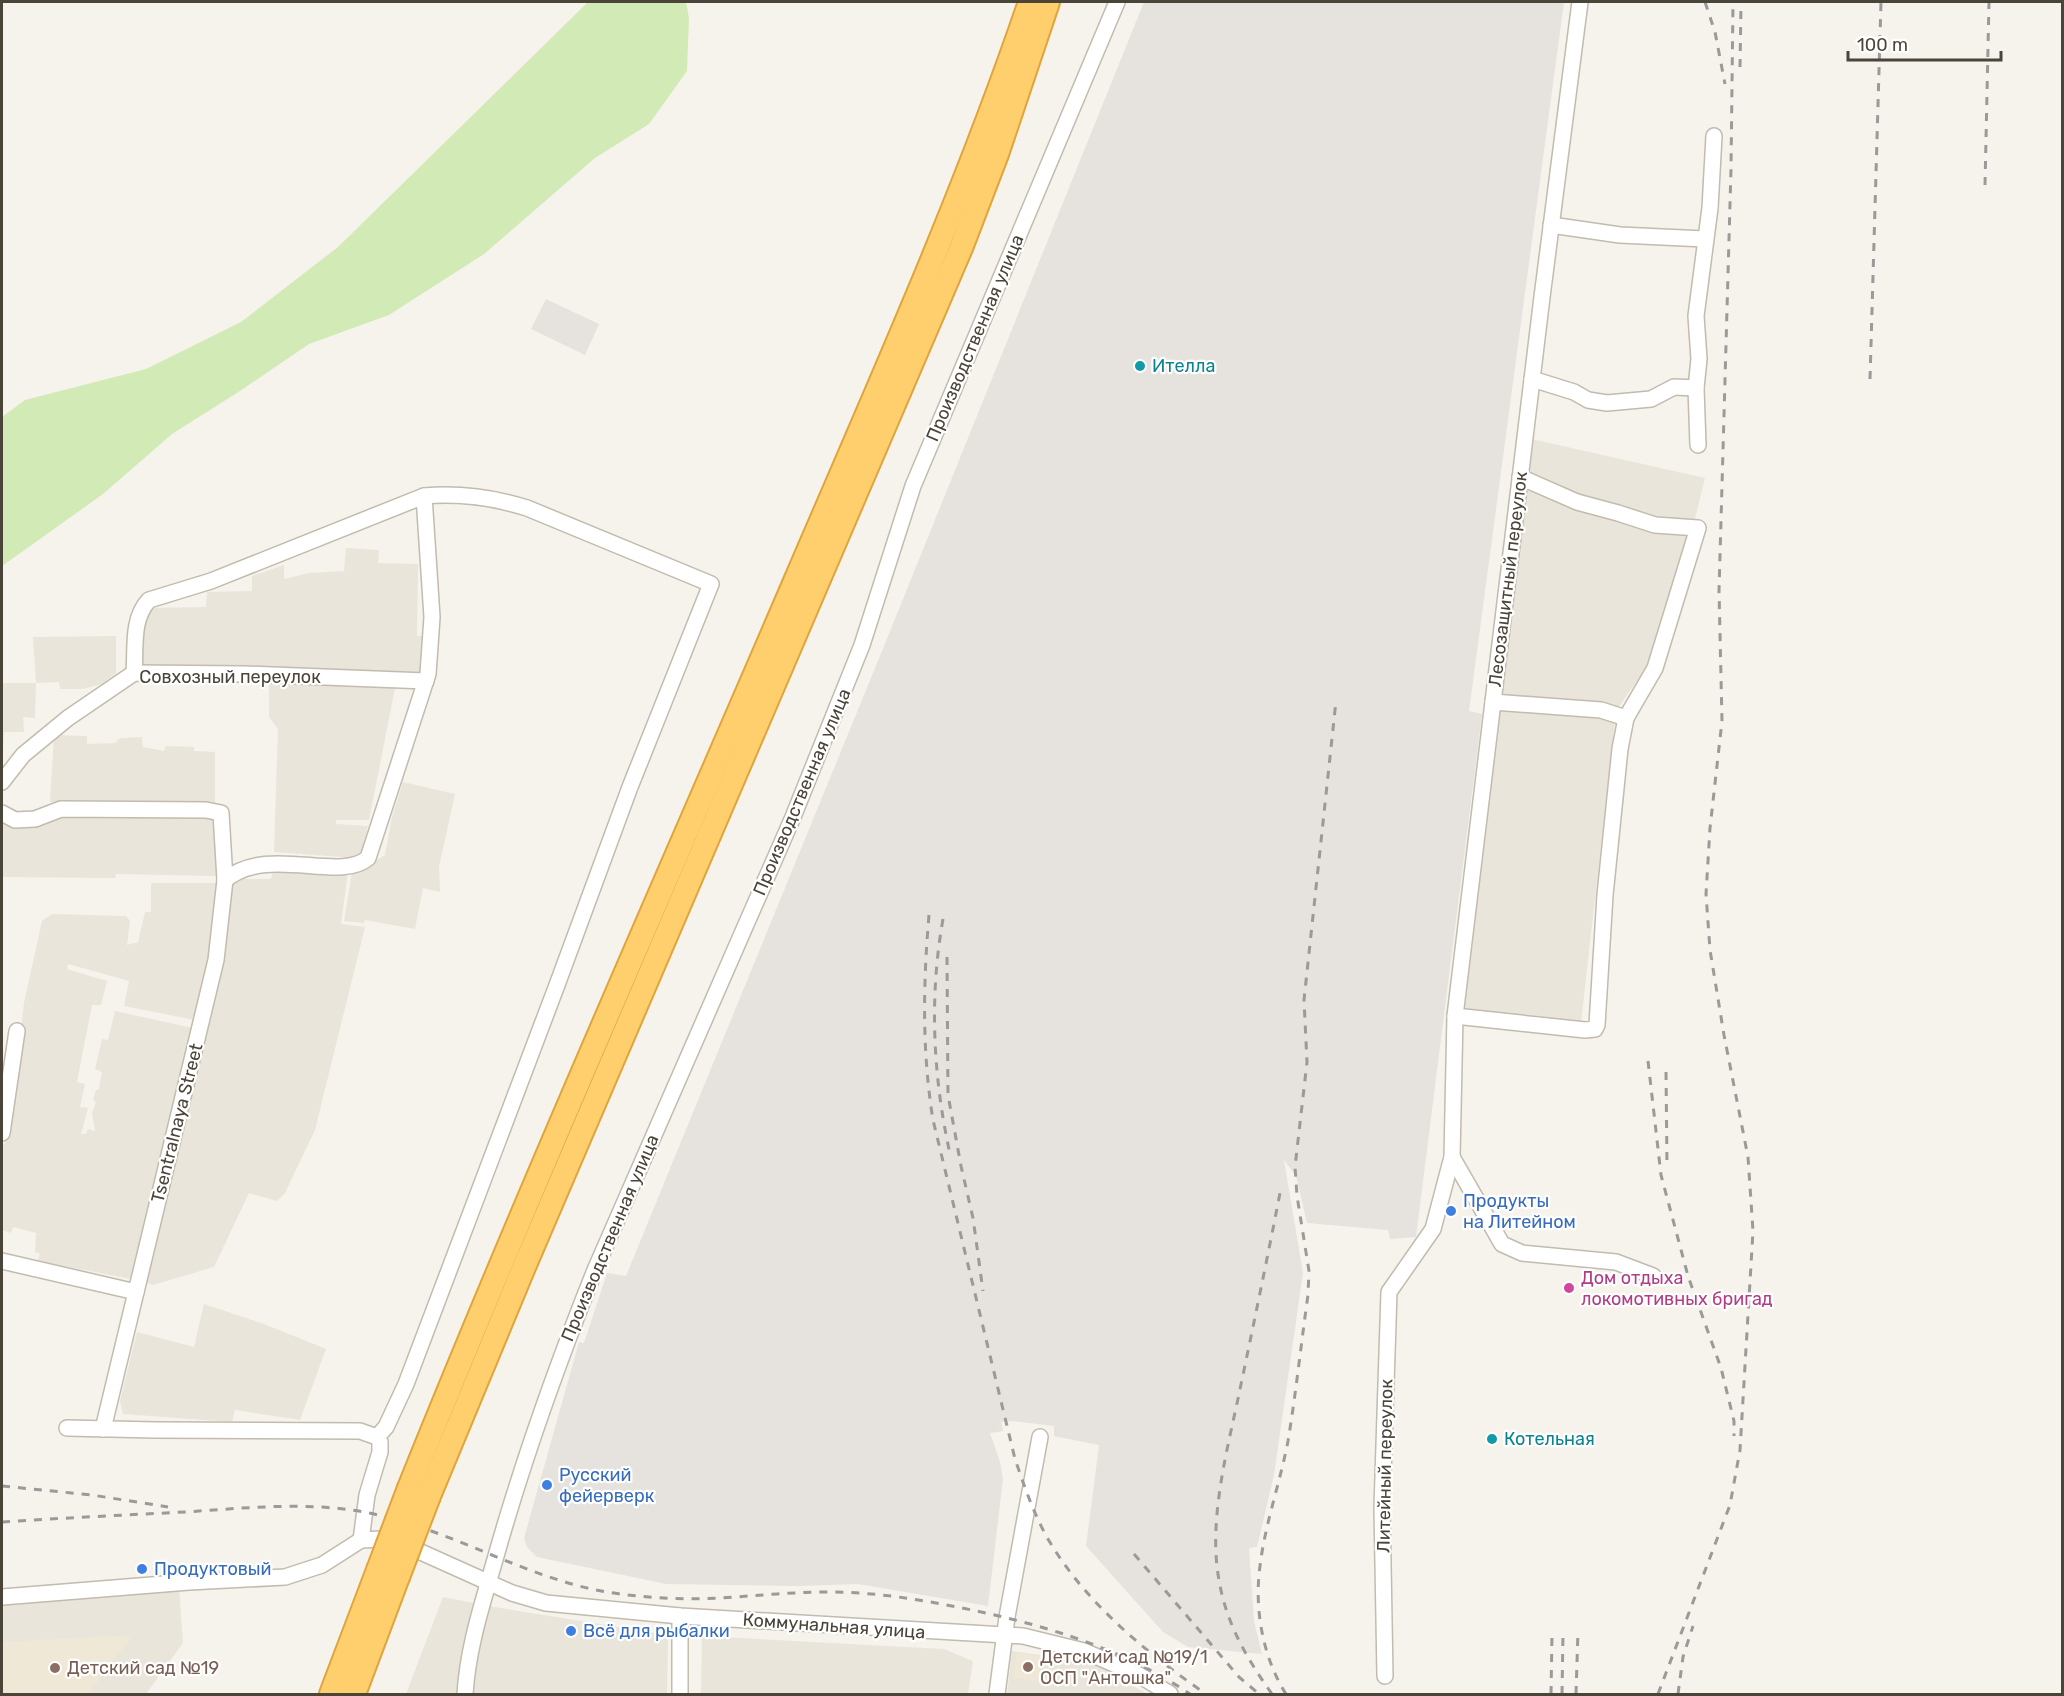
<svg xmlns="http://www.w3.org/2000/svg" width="2064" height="1696" viewBox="0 0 2064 1696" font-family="Rubik,sans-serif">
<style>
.residential{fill:#eae5da}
.industrial{fill:#e6e2dd}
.education{fill:#efe8d6}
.green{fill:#d2eab5}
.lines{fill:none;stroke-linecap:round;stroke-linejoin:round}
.minor-casing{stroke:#c2bbae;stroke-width:18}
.highway-casing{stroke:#e0a43c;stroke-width:26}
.minor{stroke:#fff;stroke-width:15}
.highway{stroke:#ffcf6e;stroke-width:22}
.rail{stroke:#9a9a9a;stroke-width:3;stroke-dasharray:8 8;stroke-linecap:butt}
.highway-bridge-casing{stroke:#e0a43c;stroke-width:26;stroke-linecap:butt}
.highway-bridge{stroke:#ffcf6e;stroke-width:22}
.culture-dot{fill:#0f9aa8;stroke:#fff;stroke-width:2}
.shop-dot{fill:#3f7fe0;stroke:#fff;stroke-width:2}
.hotel-dot{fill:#d1479c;stroke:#fff;stroke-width:2}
.education-dot{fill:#8d6e63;stroke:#fff;stroke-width:2}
.labels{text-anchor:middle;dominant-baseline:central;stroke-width:4.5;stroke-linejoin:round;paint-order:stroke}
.street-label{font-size:18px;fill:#4b4439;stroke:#fff}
.culture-label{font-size:18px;fill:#0d838f;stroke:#fff;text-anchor:start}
.shop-label{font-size:18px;fill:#366cbe;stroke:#fff;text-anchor:start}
.hotel-label{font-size:18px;fill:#b23c85;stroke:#fff;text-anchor:start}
.education-label{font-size:18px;fill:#785e54;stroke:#fff;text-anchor:start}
</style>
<rect width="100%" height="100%" fill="#f6f3ec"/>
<g class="residential">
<path d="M 1527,438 L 1705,478 L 1665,640 L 1616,711 L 1580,1032 L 1458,1022 Z"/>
<path d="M 346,548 L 379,550 L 378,563 L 418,564 L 417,636 L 423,636 L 420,672 L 139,665 L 141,623 L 150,608 L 206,607 L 207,592 L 252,591 L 252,576 L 284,565 L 284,579 L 309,573 L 344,571 Z"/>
<path d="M 116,636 L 116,673 L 102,684 L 82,689 L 60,689 L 59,682 L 36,683 L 35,718 L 23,717 L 24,732 L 4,732 L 3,744 L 2,744 L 2,683 L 36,683 L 33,637 Z"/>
<path d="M 269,678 L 396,683 L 369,820 L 336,820 L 336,824 L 368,826 L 361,853 L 355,858 L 274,852 L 278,729 L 269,717 Z"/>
<path d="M 54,735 L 87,736 L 87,744 L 115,743 L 120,738 L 142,737 L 143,747 L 164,751 L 166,746 L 194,747 L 194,751 L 215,752 L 215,805 L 203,803 L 50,802 Z"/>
<path d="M 403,782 L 455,794 L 439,867 L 440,892 L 423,888 L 415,929 L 365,920 L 364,923 L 344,921 L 352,872 L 368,866 L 385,855 L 392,817 Z"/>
<path d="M 216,815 L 216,876 L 116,874 L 115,878 L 2,877 L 2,823 L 38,823 L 54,816 Z"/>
<path d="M 275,865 L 348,872 L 341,924 L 365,927 L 315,1130 L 285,1193 L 277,1201 L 249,1193 L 214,1267 L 153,1285 L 145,1282 L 220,973 L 233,879 L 271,879 Z"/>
<path d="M 151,883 L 216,883 L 210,957 L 195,1020 L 124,1006 L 129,981 L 68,964 L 67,969 L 107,981 L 101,1005 L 92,1005 L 77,1082 L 85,1084 L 80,1107 L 88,1108 L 81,1134 L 86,1134 L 88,1129 L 95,1131 L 92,1113 L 96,1102 L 93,1100 L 96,1090 L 99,1089 L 102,1072 L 95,1069 L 102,1039 L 108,1040 L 115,1011 L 193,1028 L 131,1279 L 38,1261 L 40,1254 L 35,1252 L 36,1233 L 13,1227 L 11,1233 L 2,1230 L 2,1145 L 5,1143 L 14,1095 L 24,1003 L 42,921 L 52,914 L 126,916 L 130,921 L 127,945 L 138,942 L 145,912 L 151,912 Z"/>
<path d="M 204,1304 L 264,1324 L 326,1349 L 300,1420 L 235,1410 L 232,1422 L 123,1414 L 120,1401 L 137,1332 L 194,1347 Z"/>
<path d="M 179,1587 L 183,1643 L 146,1694 L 2,1694 L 2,1603 Z"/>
<path d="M 443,1597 L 494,1607 L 668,1635 L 667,1694 L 406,1694 Z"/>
<path d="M 702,1636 L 944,1649 L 973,1661 L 968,1694 L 701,1694 Z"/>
<path d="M 1012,1651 L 1094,1663 L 1147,1694 L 1007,1694 Z"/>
</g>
<g class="industrial">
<path d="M 1144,2 L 1564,2 L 1469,711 L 1482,714 L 1416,1237 L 1390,1239 L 1388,1230 L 1307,1223 L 1296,1176 L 1284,1160 L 1303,1273 L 1274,1475 L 1257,1547 L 1249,1548 L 1254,1621 L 1262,1654 L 1188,1647 L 1163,1632 L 1086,1546 L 1099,1445 L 1054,1436 L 1054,1426 L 1011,1421 L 1001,1422 L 1003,1431 L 990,1433 L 1000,1462 L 1003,1479 L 988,1606 L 858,1584 L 799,1586 L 666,1584 L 537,1557 L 527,1547 L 524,1538 L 579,1342 L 584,1343 L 607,1273 L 626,1276 L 880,656 Z"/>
<path d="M 546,299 L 599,324 L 585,355 L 531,329 Z"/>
</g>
<g class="education">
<path d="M 133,1635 L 88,1694 L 2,1694 L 2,1642 Z"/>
<path d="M 1017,1653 L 1042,1657 L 1039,1681 L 1013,1678 Z"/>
</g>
<path class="green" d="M 588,2 L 686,2 L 689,18 L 687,71 L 649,124 L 595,158 L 484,254 L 389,315 L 309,344 L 240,391 L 172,434 L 103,494 L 2,566 L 2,417 L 25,400 L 146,369 L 241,322 L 338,247 Z"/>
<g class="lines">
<defs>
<g id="minor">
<path d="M 1551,225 L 1620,235 L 1705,239"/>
<path d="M 1532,379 L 1574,392 L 1588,400 L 1607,403 L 1651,399 L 1674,387 L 1696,388"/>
<path d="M 1698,445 L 1696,388 L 1699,359 L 1696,316 L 1710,208 L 1714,136"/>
<path d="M 134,673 C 136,649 131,619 149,600 L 211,581 L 424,496 C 460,493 492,497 527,508 L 711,584 L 630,787 L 557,985 L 406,1384 L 386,1427 L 377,1437 L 380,1442 L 380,1452 L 367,1495 L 361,1540"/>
<path d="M 1493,702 L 1601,710 L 1626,718"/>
<path d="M 2,782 L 23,755 L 68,718 L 134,673 L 245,674 L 426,681"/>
<path d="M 2,813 L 15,820 L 35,819 L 61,809 L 206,810 L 221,813 L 225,880 L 216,960 L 103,1429"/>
<path d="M 225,880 C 268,844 339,883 368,858 L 428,674 L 432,617 L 424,496"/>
<path d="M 1455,1016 L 1585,1030 L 1595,1029 L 1597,1025 L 1605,895 L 1620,749 L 1626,718 L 1655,668 L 1698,528 L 1655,525 L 1618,513 L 1577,502 L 1520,477"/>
<path d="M 2,1133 L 17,1031"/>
<path d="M 1452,1157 L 1502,1244 L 1522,1253 L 1616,1262 L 1653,1276"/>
<path d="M 2,1261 L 136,1292"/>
<path d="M 67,1428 L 155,1430 L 360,1431 L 377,1437"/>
<path d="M 2,1597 L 189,1582 L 285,1577 L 322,1565 L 361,1540 L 382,1539 L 423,1553 L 512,1593 L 546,1603 L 680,1616 L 1023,1636 L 1084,1651 L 1139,1675 L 1170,1694"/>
<path d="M 680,1616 L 680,1694"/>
<path d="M 1385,1676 L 1382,1507 L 1389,1292 L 1433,1229 L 1452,1157 L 1455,1016 L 1542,297 L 1580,2"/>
<path d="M 465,1694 C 468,1646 483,1602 496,1556 C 524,1457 557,1365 595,1270 L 793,817 L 862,645 L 913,486 L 1117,2"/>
<path d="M 997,1694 L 1007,1617 L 1040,1437"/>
</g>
<g id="highway">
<path d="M 409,1488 C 533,1180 668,877 799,572 C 880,383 964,196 1030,2"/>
<path d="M 429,1496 L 524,1267 L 961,248 L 997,154 L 1048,2"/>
<path d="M 331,1694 L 378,1570"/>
<path d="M 354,1694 L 398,1577"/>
</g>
</defs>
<use href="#minor" class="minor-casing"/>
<use href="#highway" class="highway-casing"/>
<use href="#minor" class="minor"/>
<use href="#highway" class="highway"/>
<g class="rail">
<path d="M 1705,2 L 1715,32 L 1725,84"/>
<path d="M 1740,67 L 1741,4"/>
<path d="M 1985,185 L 1989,2"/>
<path d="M 1870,379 L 1881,2"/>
<path d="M 929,915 C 923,984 922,1052 933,1120 L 1015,1459 C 1025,1488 1035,1518 1051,1544 C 1088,1605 1148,1654 1206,1694"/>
<path d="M 943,919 C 929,997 933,1077 950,1154"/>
<path d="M 947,957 L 948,1095 L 961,1166 L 973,1218 L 983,1291"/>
<path d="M 1648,1061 L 1661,1175 L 1688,1276 L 1721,1368 L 1734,1421 L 1734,1436"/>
<path d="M 1666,1072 L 1667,1165"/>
<path d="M 2,1486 L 92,1495 L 168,1507"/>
<path d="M 2,1522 C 63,1518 124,1515 185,1512 C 246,1508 309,1501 369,1513 C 455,1530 532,1583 620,1594 C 652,1598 685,1600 718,1598 C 755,1596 791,1592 828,1592 C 873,1592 918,1599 962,1608 C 1042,1624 1122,1648 1190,1694"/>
<path d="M 1134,1554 L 1239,1677 L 1259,1694"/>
<path d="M 1272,1694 C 1247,1659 1226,1623 1219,1580 C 1208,1521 1227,1451 1239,1394 C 1253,1327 1267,1260 1280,1193"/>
<path d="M 1286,1694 C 1263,1658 1254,1609 1260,1566 C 1265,1524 1280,1483 1288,1441 C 1296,1393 1301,1344 1308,1295 L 1309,1271 L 1297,1196 L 1295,1167 L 1307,1062 L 1304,1000 L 1336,701"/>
<path d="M 1551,1694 L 1552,1635"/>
<path d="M 1562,1694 L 1563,1634"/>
<path d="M 1576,1694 L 1578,1631"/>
<path d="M 1658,1694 L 1730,1505 L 1740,1450 L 1753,1231 L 1748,1157 L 1724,1035 L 1710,950 L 1706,894 L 1710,828 L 1722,721 L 1719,591 L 1731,169 L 1733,2"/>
<path d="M 1678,1694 L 1683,1657 L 1693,1626"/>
</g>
<defs>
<g id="highway-bridge">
<path d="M 378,1570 L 409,1488"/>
<path d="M 398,1577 L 429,1496"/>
</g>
</defs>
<use href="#highway-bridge" class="highway-bridge-casing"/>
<use href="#highway-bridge" class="highway-bridge"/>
</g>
<g class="culture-dot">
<circle cx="1140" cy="366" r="6"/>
<circle cx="1492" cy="1439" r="6"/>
</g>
<g class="shop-dot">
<circle cx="1451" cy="1211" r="6"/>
<circle cx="547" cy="1485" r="6"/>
<circle cx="142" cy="1569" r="6"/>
<circle cx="571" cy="1631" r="6"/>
</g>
<circle class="hotel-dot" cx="1569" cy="1288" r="6"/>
<g class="education-dot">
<circle cx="1028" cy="1667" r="6"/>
<circle cx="55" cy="1668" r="6"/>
</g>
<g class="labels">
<g class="street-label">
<text transform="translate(975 338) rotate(-67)">Производственная улица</text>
<text transform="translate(1508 579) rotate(-83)">Лесозащитный переулок</text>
<text x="230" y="677">Совхозный переулок</text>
<text transform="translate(802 792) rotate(-67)">Производственная улица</text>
<text transform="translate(177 1123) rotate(-76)">Tsentralnaya Street</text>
<text transform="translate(610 1238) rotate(-67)">Производственная улица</text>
<text transform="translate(1385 1466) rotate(-89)">Литейный переулок</text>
<text transform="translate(834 1626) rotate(4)">Коммунальная улица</text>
</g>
<g class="culture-label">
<text x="1152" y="366">Ителла</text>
<text x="1504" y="1439">Котельная</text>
</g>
<g class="shop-label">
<text x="1463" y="1201">Продукты<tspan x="1463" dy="21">на Литейном</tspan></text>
<text x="559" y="1475">Русский<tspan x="559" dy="21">фейерверк</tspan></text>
<text x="154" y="1569">Продуктовый</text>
<text x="583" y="1631">Всё для рыбалки</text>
</g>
<g class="hotel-label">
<text x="1581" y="1278">Дом отдыха<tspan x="1581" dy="21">локомотивных бригад</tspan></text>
</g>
<g class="education-label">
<text x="1040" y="1657">Детский сад №19/1<tspan x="1040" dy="21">ОСП "Антошка"</tspan></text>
<text x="67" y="1668">Детский сад №19</text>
</g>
</g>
<rect width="2064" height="1696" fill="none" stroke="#4b4439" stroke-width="6"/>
<path d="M1848 51v9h153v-9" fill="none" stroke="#4b4439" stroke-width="3"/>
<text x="1857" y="51" font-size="18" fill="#4b4439" stroke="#ffffff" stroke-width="4.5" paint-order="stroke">100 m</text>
</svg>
